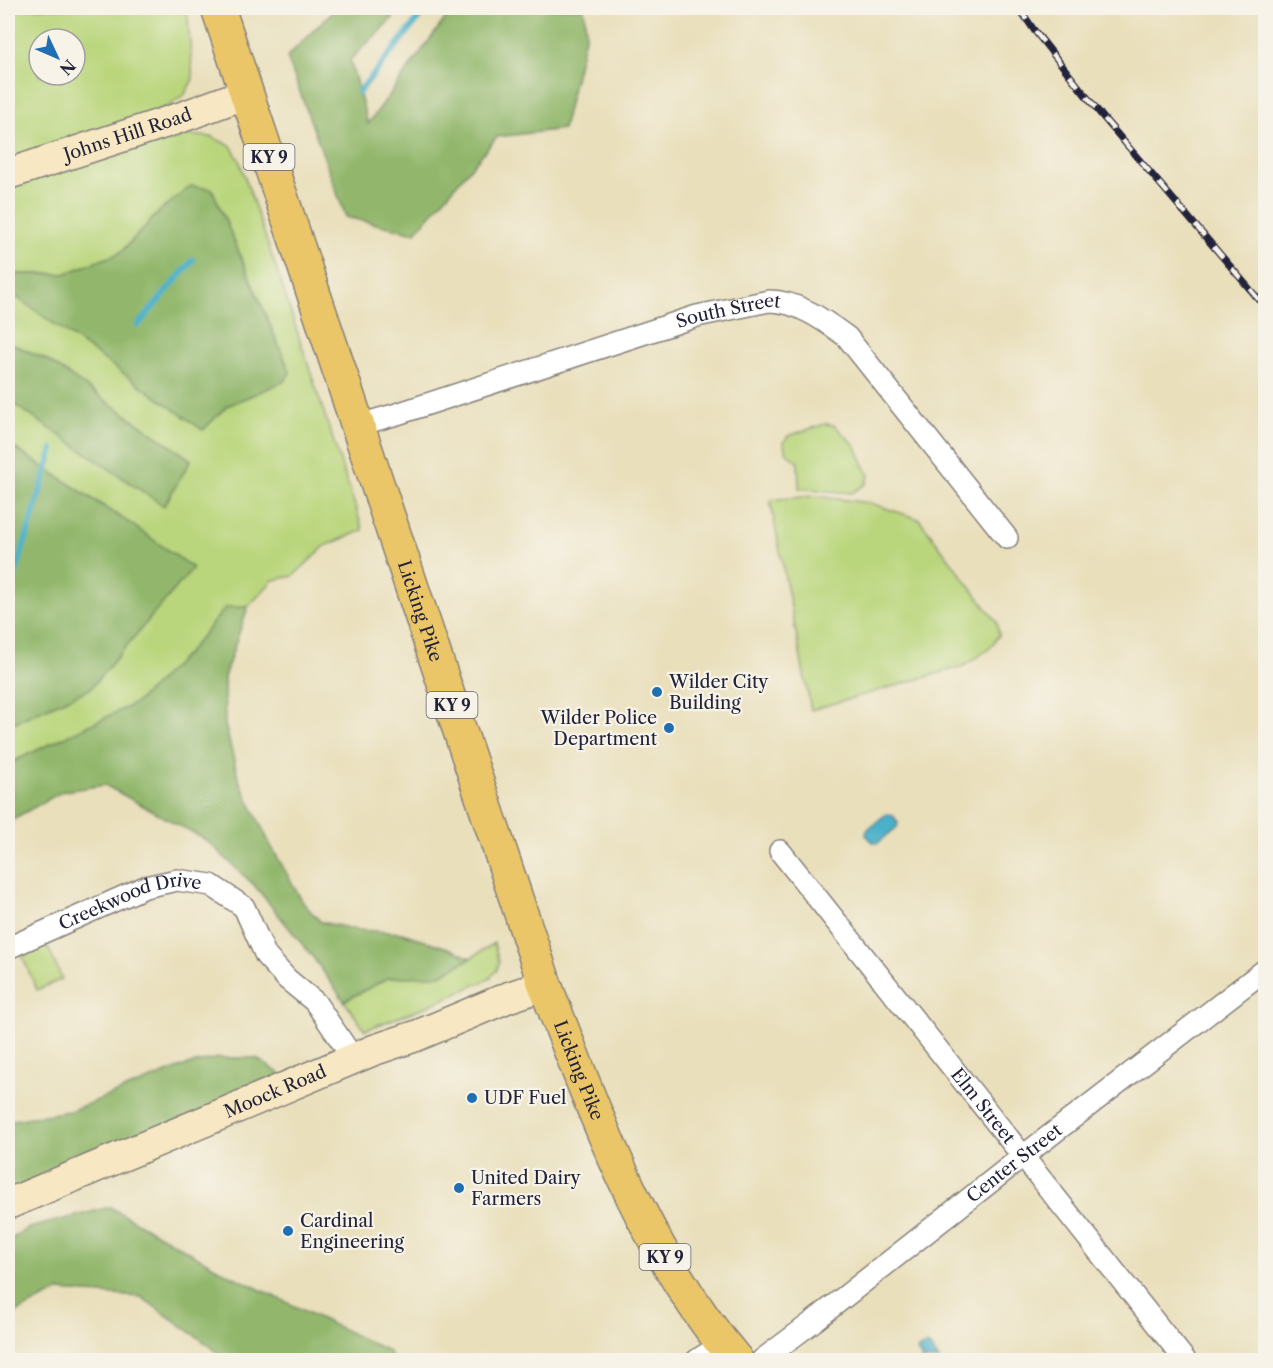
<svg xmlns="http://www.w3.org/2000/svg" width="1273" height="1368" viewBox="0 0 1273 1368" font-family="'Libre Caslon Text',serif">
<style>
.green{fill:#b9d67c;stroke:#6e7c5c;stroke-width:1.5;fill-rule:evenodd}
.forest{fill:#92b76c;stroke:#5a6c54;stroke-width:1.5}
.water{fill:#4bb1ca;stroke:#366a82;stroke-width:1.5}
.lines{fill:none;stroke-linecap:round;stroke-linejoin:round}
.stream{stroke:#4bb1ca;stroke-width:6}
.street-casing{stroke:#86807b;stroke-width:24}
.secondary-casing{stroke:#86807b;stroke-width:33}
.primary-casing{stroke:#86807b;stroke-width:36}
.street{stroke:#fff;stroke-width:21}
.secondary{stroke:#f7e8c3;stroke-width:30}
.primary{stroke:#eac669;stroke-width:33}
.rail-casing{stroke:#22223b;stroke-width:7}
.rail{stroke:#f7f3e8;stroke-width:4.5;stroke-dasharray:14;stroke-linecap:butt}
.poi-dot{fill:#1f6fb2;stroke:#f7f3e8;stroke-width:2}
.labels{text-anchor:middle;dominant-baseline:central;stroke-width:4.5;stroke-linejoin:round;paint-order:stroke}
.shield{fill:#f7f3e8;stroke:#62616f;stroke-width:1.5}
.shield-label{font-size:16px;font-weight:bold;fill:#22223b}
.street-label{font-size:18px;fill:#22223b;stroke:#f7f3e8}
.poi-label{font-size:18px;fill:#22223b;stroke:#f7f3e8;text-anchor:start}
</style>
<rect width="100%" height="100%" fill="#f7f3e8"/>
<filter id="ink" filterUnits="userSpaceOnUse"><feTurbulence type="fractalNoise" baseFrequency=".0167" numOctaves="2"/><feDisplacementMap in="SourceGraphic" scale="12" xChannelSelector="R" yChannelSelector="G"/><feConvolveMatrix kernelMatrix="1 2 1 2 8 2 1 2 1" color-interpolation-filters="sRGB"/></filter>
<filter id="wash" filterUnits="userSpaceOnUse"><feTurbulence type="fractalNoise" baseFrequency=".008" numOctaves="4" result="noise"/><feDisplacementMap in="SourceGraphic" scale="24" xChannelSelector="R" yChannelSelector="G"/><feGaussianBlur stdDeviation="1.35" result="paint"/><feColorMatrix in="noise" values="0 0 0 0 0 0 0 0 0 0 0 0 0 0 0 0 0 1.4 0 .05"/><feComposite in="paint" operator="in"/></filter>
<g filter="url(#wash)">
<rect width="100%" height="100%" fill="#e9dfbb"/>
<g class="green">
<path d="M 8,8 L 187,8 L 193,79 L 185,94 L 166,108 L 8,161 ZM 39,39 L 75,39 L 75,75 L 39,75 Z"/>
<path d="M 189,135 L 212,137 L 231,146 L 239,160 L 275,265 L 363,530 L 325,546 L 293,576 L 273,580 L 248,607 L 226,607 L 187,654 L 136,703 L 8,764 L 8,725 L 90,689 L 192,568 L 131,524 L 8,444 L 8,400 L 163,505 L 191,460 L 47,360 L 8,342 L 8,291 L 203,430 L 226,406 L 285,381 L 290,372 L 212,189 L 162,209 L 120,253 L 64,274 L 8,274 L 8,184 L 31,177 Z"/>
<path d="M 825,424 L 834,425 L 855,445 L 869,476 L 866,484 L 852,493 L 799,488 L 798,461 C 789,456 784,452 784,442 L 788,436 Z"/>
<path d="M 815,496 L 870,503 L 919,519 L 997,622 L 999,635 L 989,649 L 964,666 L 811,710 L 770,500 Z"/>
<path d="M 494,943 L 499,962 L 497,970 L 489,979 L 430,1005 L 365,1030 L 344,1001 L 388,978 L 440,975 L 471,958 Z"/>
<path d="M 47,945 L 62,979 L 37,990 L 22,956 Z"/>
</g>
<g class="forest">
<path d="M 336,8 L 403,8 L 350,60 L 368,124 L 453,8 L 584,8 L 586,33 L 563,129 L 497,137 L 415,233 L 346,217 L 287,57 Z"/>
<path d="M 191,186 L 212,189 L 290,372 L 285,381 L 227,406 L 203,430 L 8,291 L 8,274 L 64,274 L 120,253 L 162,209 Z"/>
<path d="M 8,342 L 47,360 L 191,460 L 164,506 L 8,400 Z"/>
<path d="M 8,444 L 131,524 L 193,568 L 90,689 L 8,725 Z"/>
<path d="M 226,607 L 248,607 L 224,677 L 225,725 L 239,780 L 270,844 L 304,904 L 321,922 L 358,930 L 402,933 L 451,949 L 471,958 L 440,975 L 388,978 L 344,1001 L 312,956 L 254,885 L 206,840 L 105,785 L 63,791 L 8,822 L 8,764 L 136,703 L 187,654 Z"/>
<path d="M 218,1058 L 256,1058 L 285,1077 L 8,1191 L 8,1121 L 70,1111 L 187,1065 Z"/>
<path d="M 110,1207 L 226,1273 L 388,1351 L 394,1360 L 226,1360 L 210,1346 L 141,1297 L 59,1291 L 8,1317 L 8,1241 L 29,1228 Z"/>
</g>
<g class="water">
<path d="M 886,814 L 893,815 L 898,823 L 897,827 L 878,843 L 873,842 L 866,835 L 867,830 Z"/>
<path d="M 926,1345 L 930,1347 L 939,1360 L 923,1360 L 917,1351 L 919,1348 Z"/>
</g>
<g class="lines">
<g class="stream">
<path d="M 359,92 L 427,8"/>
<path d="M 138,325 L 193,260"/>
<path d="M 8,595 L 9,595 L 53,449"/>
</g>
</g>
</g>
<g filter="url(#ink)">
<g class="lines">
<defs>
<g id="street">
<path id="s1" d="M 359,425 L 397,414 L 697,316 L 769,301 C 798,301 825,321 847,337 L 1007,538"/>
<path id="s2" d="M 780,851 L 1185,1360"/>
<path id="s3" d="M 8,948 L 145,887 L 177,880 L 211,885 L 244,907 L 266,956 L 287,979 L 315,1002 L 353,1058"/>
<path d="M 697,1360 L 722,1344"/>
<path id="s4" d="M 762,1360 L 814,1321 L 1022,1157 L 1266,969"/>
</g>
<g id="secondary">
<path id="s5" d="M 8,174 L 182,117 L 247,93"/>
<path id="s6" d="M 8,1204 L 374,1050 L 416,1036 L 509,997 L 545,985"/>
</g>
<g id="primary">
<path id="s7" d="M 218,8 L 545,985 C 596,1115 644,1252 736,1360"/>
</g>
</defs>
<use href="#street" class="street-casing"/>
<use href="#secondary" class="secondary-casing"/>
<use href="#primary" class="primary-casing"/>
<use href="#street" class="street"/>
<use href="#secondary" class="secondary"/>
<use href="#primary" class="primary"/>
<defs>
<path id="rail" d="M 1019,8 L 1034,30 L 1102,116 L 1266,308"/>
</defs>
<use href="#rail" class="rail-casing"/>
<use href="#rail" class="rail"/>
</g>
</g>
<g class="poi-dot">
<circle cx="657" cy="692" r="6"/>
<circle cx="669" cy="728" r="6"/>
<circle cx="472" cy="1098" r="6"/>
<circle cx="459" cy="1188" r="6"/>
<circle cx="288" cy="1231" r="6"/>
</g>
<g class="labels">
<g class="shield">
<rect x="243.5" y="144" width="51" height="26" rx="4.5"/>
<rect x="426.5" y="692" width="51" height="26" rx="4.5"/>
<rect x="639.5" y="1244" width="51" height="26" rx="4.5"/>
</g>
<g class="shield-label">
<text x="269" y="157">KY 9</text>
<text x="452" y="705">KY 9</text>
<text x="665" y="1257">KY 9</text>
</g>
<g class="street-label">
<text stroke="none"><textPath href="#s5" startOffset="126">Johns Hill Road</textPath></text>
<text stroke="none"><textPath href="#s1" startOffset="387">South Street</textPath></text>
<text stroke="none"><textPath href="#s7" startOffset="636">Licking Pike</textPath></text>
<text stroke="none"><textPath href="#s3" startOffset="132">Creekwood Drive</textPath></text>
<text stroke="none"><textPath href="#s7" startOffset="1122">Licking Pike</textPath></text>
<text stroke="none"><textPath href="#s6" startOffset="290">Moock Road</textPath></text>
<text stroke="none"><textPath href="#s2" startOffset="326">Elm Street</textPath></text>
<text stroke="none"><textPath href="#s4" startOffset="320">Center Street</textPath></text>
</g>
<g class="poi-label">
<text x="669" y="682">Wilder City<tspan x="669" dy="21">Building</tspan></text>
<text x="657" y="718" text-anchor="end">Wilder Police<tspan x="657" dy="21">Department</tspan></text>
<text x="484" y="1098">UDF Fuel</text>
<text x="471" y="1178">United Dairy<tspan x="471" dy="21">Farmers</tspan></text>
<text x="300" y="1221">Cardinal<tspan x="300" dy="21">Engineering</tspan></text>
</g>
</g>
<rect width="1273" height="1368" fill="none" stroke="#f7f3e8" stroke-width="30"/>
<g transform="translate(57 57) rotate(134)"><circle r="28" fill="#f7f3e8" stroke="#a29fa3" stroke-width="1.5"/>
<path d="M0-4.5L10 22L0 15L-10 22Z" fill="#1f6fb2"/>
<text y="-9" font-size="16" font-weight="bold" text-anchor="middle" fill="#22223b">N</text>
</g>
</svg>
